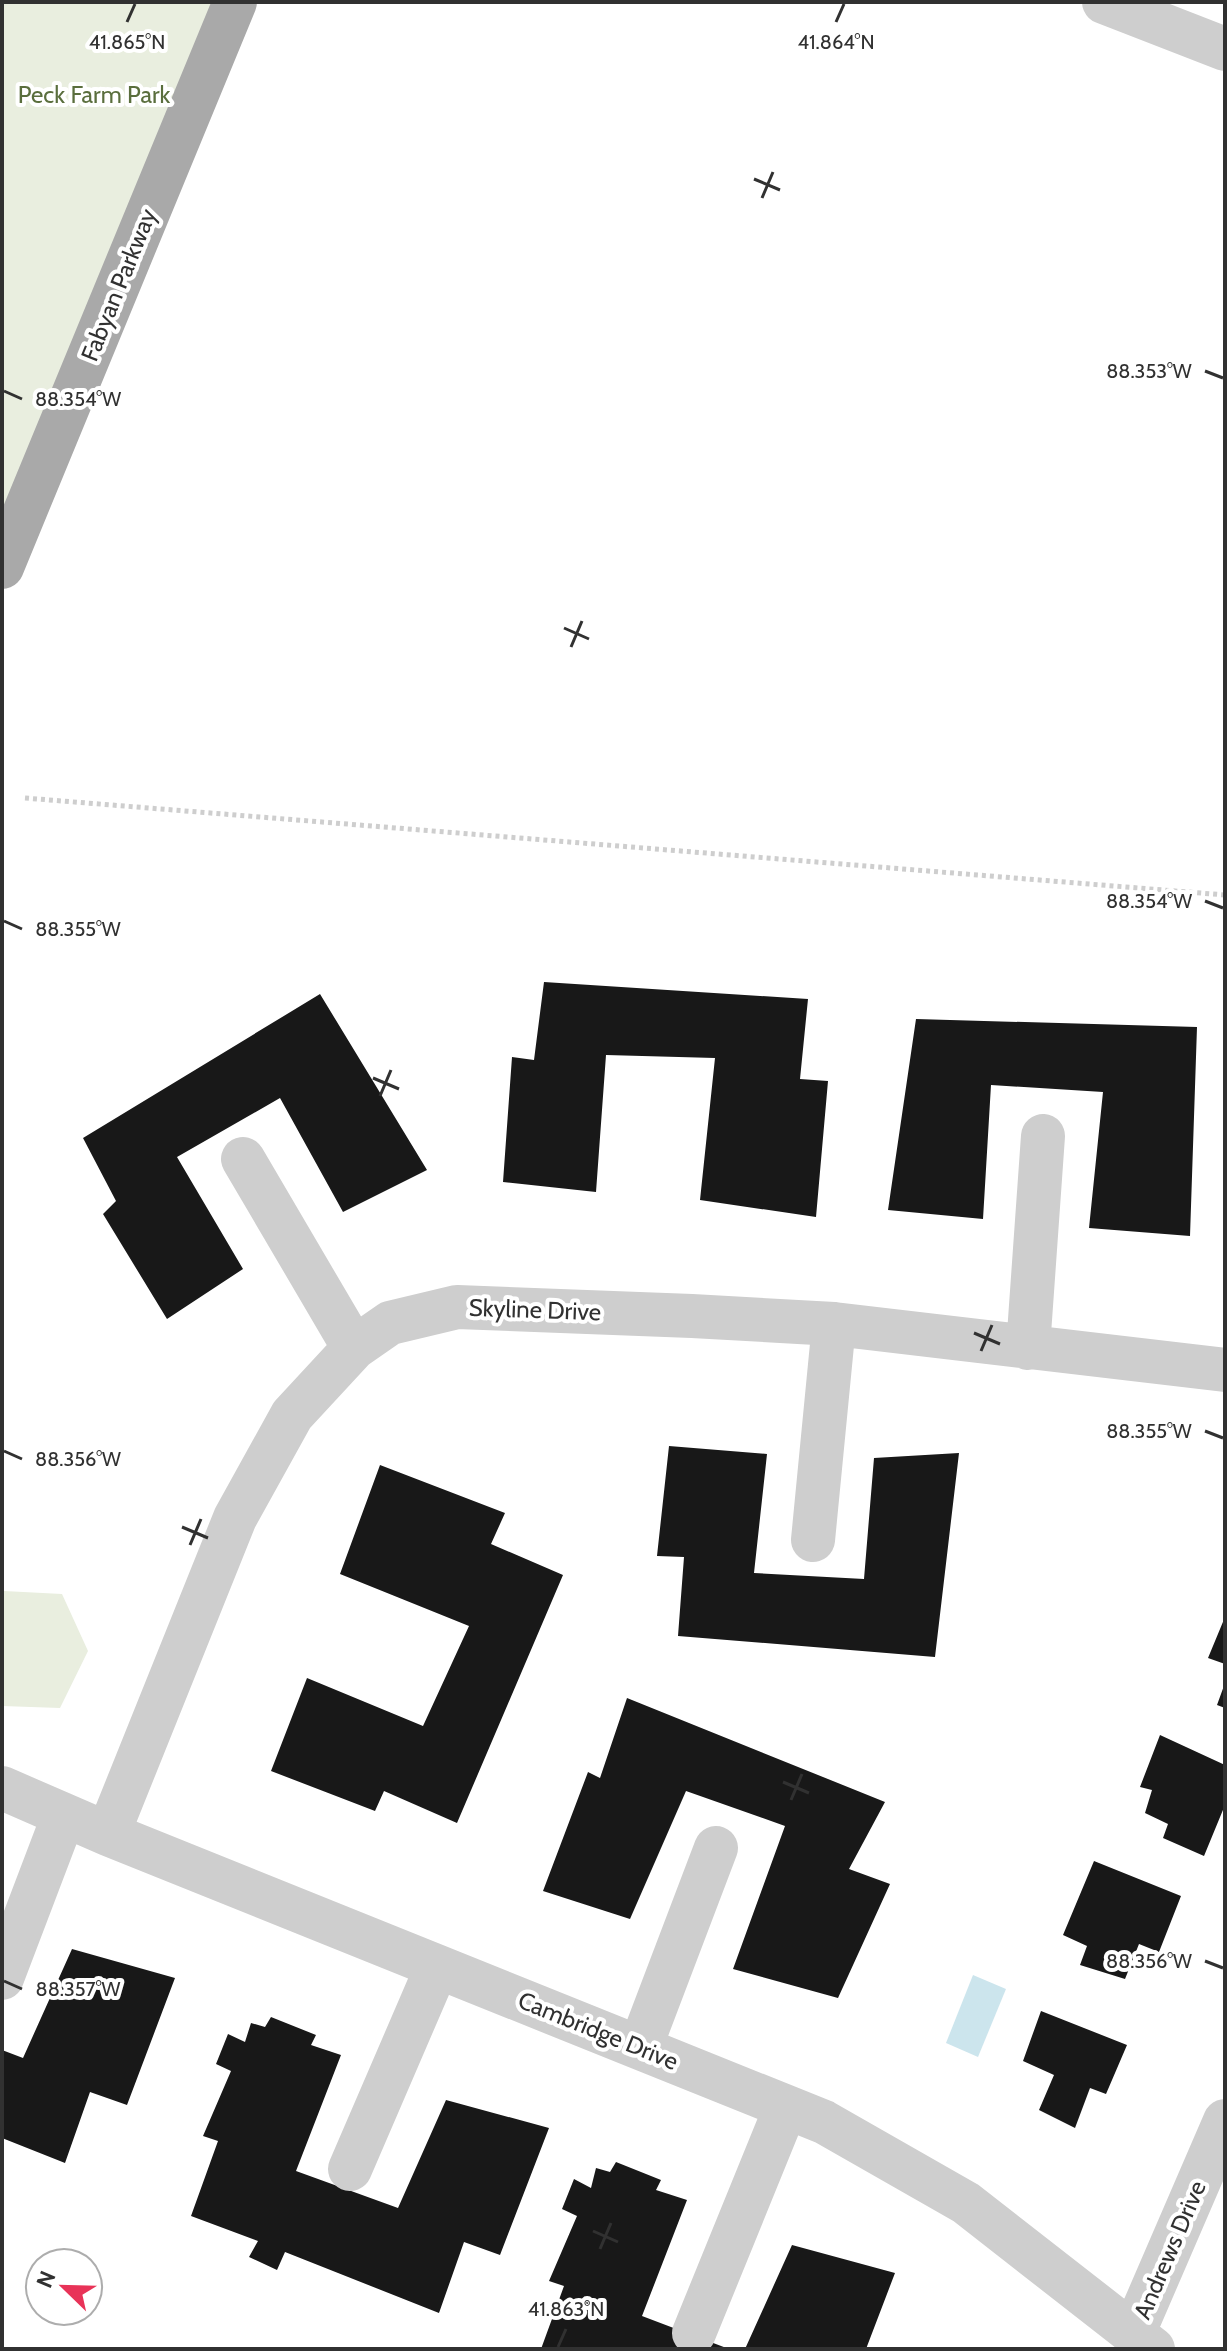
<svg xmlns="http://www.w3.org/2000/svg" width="1227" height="2351" viewBox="0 0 1227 2351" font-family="Cabin,sans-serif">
<rect width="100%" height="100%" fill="#fff"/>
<!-- green -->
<path fill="#e9eedf" d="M2 2H233L2 555Z
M4 1591 62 1594 88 1651 60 1708 2 1706V1592Z"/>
<!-- water -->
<path fill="#cce5ed" d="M973 1975 1006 1989 978 2057 946 2043Z"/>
<!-- building -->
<path fill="#181818" d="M544 982 808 999 800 1079 828 1081 816 1217 700 1200 715 1058 606 1055 596 1192 503 1182 512 1057 534 1060Z
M320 994 427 1170 343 1212 280 1098 177 1157 243 1269 167 1319 103 1214 116 1201 83 1138Z
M916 1019 1197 1027 1190 1236 1089 1228 1103 1092 991 1085 983 1219 888 1210Z
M669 1446 767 1454 754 1573 864 1579 874 1458 959 1453 935 1657 678 1636 684 1557 657 1556Z
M380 1465 505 1513 491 1544 563 1575 457 1823 384 1791 375 1811 271 1771 307 1678 423 1726 469 1626 340 1574Z
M1225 1617V1664L1208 1658Z
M1225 1683V1708L1217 1705Z
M627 1698 885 1802 849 1869 890 1884 838 1998 733 1969 785 1826 686 1791 630 1919 543 1891 588 1772 600 1778Z
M1160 1735 1225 1765V1805L1204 1856 1163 1838 1168 1824 1145 1813 1152 1790 1140 1787Z
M1094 1861 1181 1896 1159 1952 1139 1944 1125 1979 1080 1965 1087 1946 1063 1935Z
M72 1949 175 1978 127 2105 90 2092 65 2163 2 2138V2050L23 2058Z
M1041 2011 1127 2045 1106 2094 1090 2088 1075 2128 1039 2110 1054 2075 1023 2061Z
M271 2017 316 2035 311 2045 341 2055 296 2171 398 2208 446 2100 549 2128 500 2255 464 2242 439 2313 285 2252 277 2270 249 2257 258 2241 191 2216 218 2141 203 2136 231 2071 216 2064 228 2034 245 2042 251 2023 265 2027Z
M616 2162 661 2180 656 2190 687 2200 642 2316 729 2349H541L564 2286 549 2281 577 2216 562 2209 574 2179 591 2188 596 2168 610 2172Z
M792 2245 895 2273 866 2349H745Z"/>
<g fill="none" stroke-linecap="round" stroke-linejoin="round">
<!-- path -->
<path stroke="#cecece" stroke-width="5" stroke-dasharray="4 4" stroke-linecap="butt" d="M25 798 1225 895"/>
<!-- minor -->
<path stroke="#cecece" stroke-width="44" d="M1104 2 1225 49
M243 1159 354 1348
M1028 1348 1043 1136
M813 1540 834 1324
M2 1788 108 1834 824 2122 966 2203 1153 2349
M108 1834 235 1518 292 1415 354 1348 390 1323 457 1307 692 1316 834 1324 1225 1370
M2 1978 64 1815
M640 2048 716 1848
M350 2169 437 1967
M694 2333 786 2107
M1133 2334 1225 2121"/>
<!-- major -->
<path stroke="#a9a9a9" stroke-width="44" d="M2 567 235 2"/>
</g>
<!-- ticks -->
<path fill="none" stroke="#313131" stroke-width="3" d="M127 22 135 4M836 22 844 4M754 179 780 190M762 198 773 172M1205 371 1223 378M4 391 22 399M564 628 589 639M571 647 582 621M1205 901 1223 908M4 921 22 929M373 1078 399 1089M380 1096 391 1070M974 1333 1000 1344M981 1351 992 1325M1205 1431 1223 1438M4 1451 22 1459M182 1527 208 1538M190 1545 201 1519M783 1782 809 1793M791 1800 802 1774M1205 1961 1223 1968M4 1981 22 1989M593 2231 618 2242M600 2249 611 2223M558 2347 566 2329"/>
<g text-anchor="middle" stroke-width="8" stroke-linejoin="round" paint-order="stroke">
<!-- park labels -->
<g font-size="24" fill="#5a6e3d" stroke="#fff">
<text x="94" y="103">Peck Farm Park</text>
</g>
<!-- street labels -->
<g font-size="24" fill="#313131" stroke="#fff">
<text transform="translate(119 285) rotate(-68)" y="8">Fabyan Parkway</text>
<text transform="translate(535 1310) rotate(2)" y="8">Skyline Drive</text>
<text transform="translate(598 2031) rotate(22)" y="8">Cambridge Drive</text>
<text transform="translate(1170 2250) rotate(-67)" y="8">Andrews Drive</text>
</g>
</g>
<g font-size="20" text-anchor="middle" fill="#313131" stroke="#fff" stroke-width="8" stroke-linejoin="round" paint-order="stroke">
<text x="127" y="49">41.865°N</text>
<text x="836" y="49">41.864°N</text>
<text x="1149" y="378">88.353°W</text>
<text x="78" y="406">88.354°W</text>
<text x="1149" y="908">88.354°W</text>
<text x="78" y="936">88.355°W</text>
<text x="1149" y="1438">88.355°W</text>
<text x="78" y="1466">88.356°W</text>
<text x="1149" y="1968">88.356°W</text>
<text x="78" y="1996">88.357°W</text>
<text x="566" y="2316">41.863°N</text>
</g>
<!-- border -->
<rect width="1227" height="2351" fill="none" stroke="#313131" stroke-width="8"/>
<!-- north arrow -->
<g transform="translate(64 2287) rotate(293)"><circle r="38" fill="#ffffff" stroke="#adadad" stroke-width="2"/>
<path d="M0-6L14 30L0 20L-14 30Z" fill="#e83358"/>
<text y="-12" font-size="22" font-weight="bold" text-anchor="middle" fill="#313131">N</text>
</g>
</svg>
